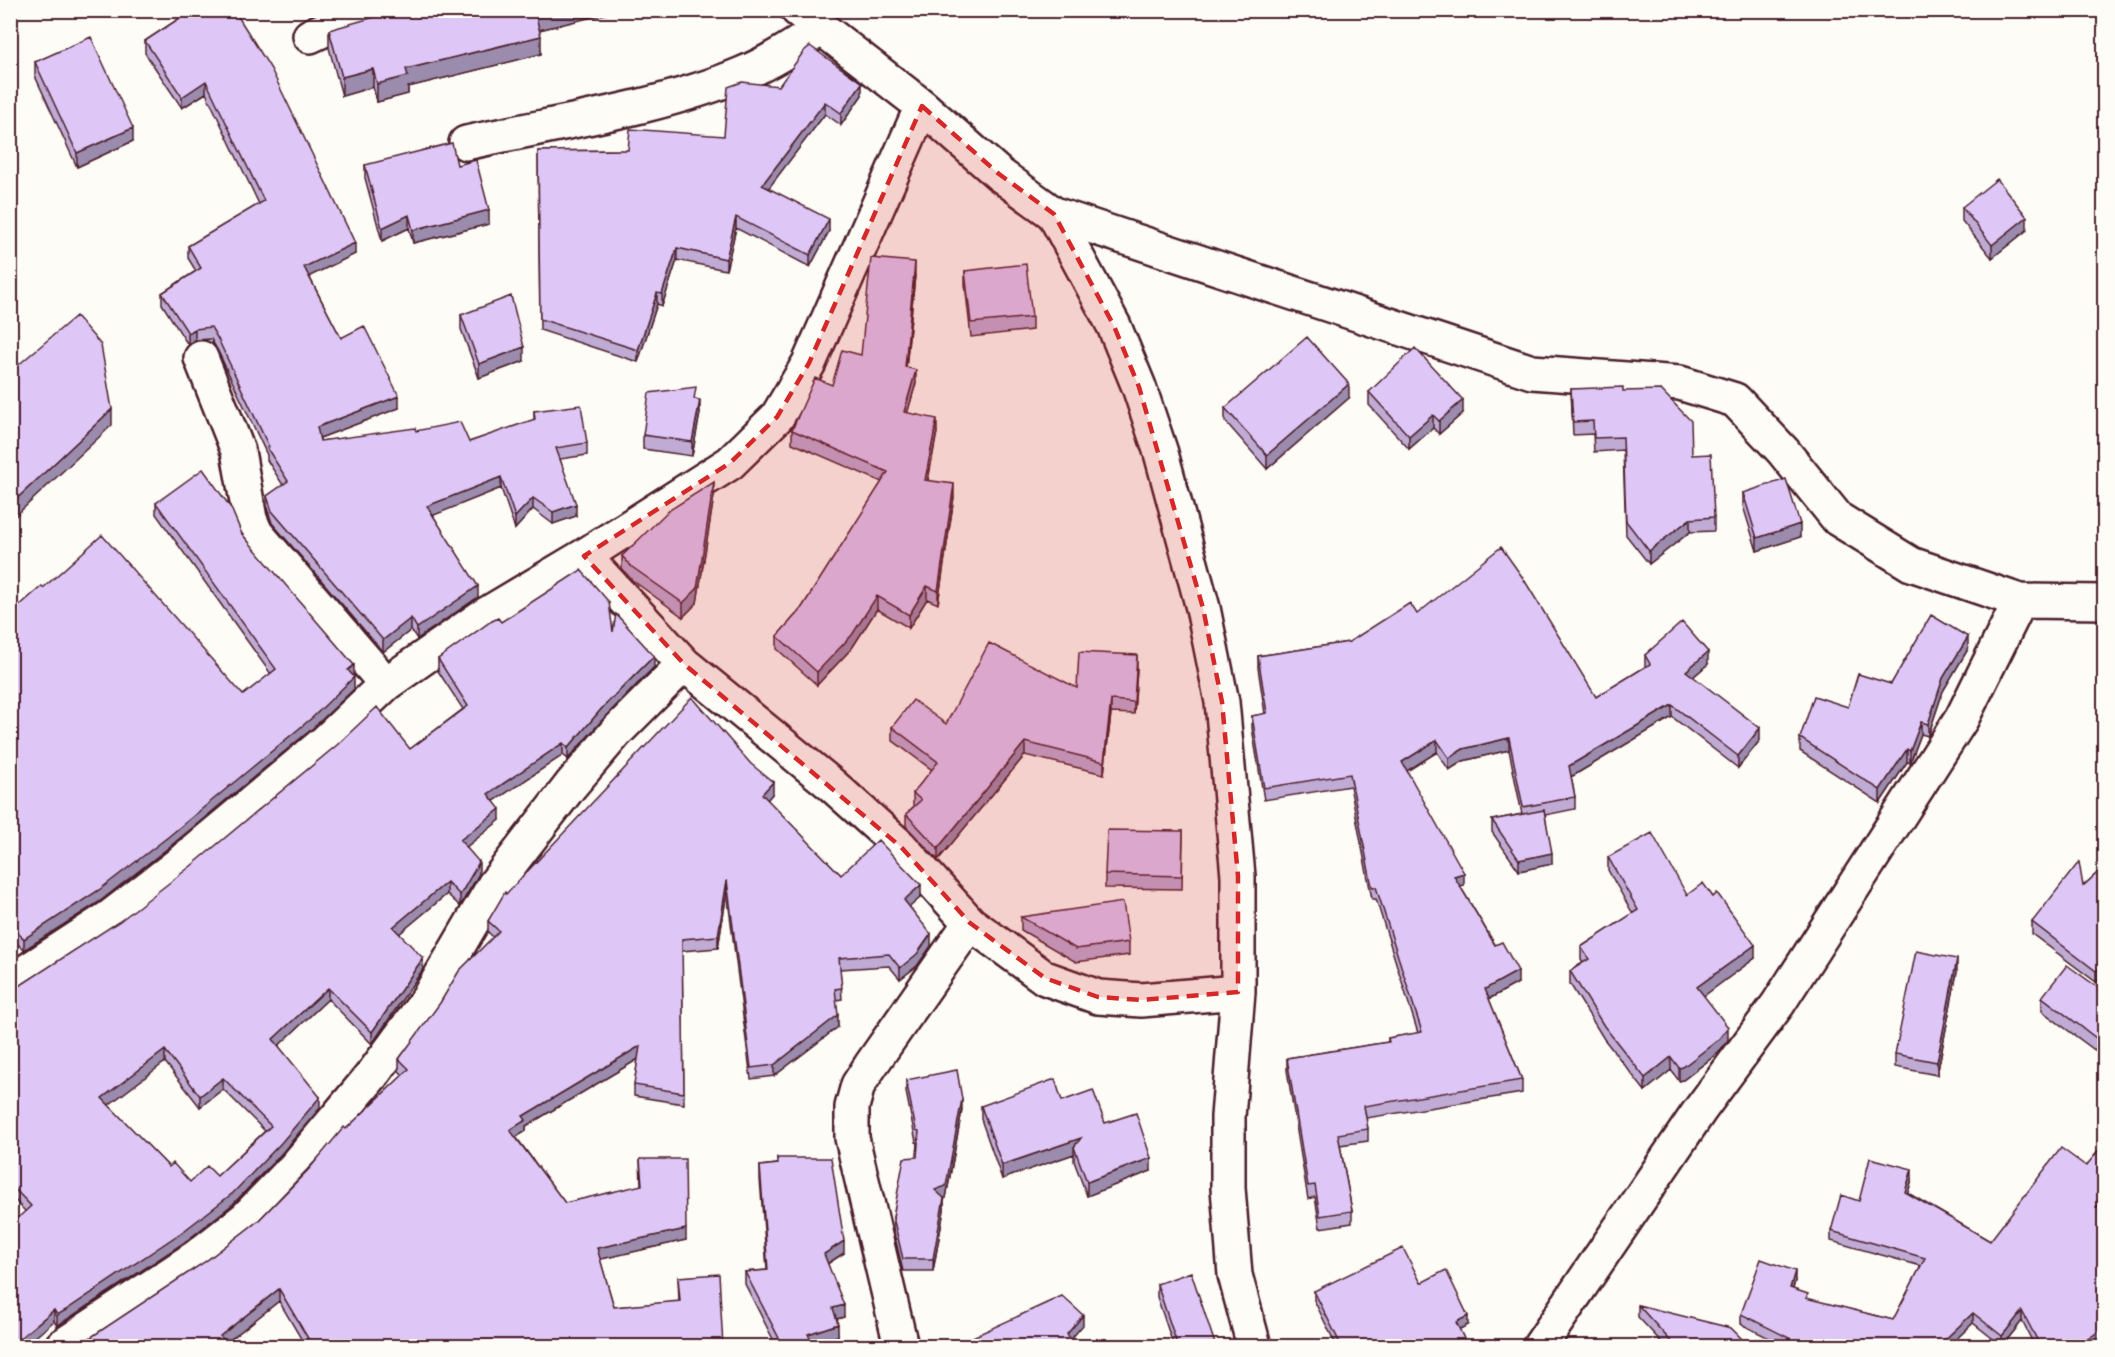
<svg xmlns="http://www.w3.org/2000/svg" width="2115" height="1357" viewBox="0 0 2115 1357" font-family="'Gochi Hand',sans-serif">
<rect width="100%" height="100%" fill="#fdfcf7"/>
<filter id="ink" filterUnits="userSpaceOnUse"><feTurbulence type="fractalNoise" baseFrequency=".0167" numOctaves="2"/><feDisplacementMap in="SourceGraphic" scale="12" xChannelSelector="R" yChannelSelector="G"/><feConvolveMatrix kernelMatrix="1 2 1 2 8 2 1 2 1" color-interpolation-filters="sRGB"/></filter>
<g filter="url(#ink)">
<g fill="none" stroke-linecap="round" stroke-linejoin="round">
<defs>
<path id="street" d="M310 36 366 10
M922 106 999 174 1054 214 1532 372 1680 383 1735 400 1783 451 1838 519 1911 564 2020 601 2104 602
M466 143C555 123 658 109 742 74 771 62 796 45 822 28
M1054 214 1114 326 1139 387 1161 453 1203 608 1222 702 1238 876V992L1228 1117V1188L1235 1275 1254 1346
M201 358 238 451 250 519 256 533 386 684
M584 556 684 664 832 785 901 847 970 923 1045 978 1098 997 1141 1000 1238 992
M10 982 110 917 180 863 325 742 386 684 480 618 584 556 730 463 777 417 809 363 922 106 798 10
M62 1346 196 1257 246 1218 295 1167 373 1074 425 1003 494 885 571 785 616 732 684 664
M901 1346 852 1138V1107L858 1085 871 1065 970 923
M1540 1346 1700 1110 1778 1004 1962 718 2020 601"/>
</defs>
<!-- street casing -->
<use href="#street" stroke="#4a1f2b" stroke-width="38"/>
<!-- street -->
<use href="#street" stroke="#fdfcf7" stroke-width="33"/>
</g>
<!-- wall -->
<path fill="#bfabd4" stroke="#4a1f2b" stroke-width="1.5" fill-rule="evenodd" d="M192 10 355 254 309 276 341 338 399 408 320 438V441L416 431 469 442 534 420V411L587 443V455L560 459 576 516 553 524 533 509 515 529 501 488 433 515 478 597 417 639 411 630 383 652 272 523 267 508V496L283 485 267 460V455L218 351 211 339 195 340 188 345 162 304V293L196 271 188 258V246L259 204 206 93 182 108 145 53V41Z
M618 10 539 30 541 54 408 87V94L377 102 373 87 342 96 329 48V30Z
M35 62 133 141 77 167 35 76Z
M779 86 862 95 841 125 825 114 768 188 829 231 810 267 736 228 726 270 677 260 662 306 657 304 638 362 540 330 538 151 628 150 724 136Z
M365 165H457L489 224 413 243 409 228 382 241 365 178Z
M1962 207 2027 230 1992 258 1962 221Z
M2104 230V249L2100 244V235Z
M965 271 1032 317V330L971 337 965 284Z
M915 275 906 367 916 383 907 413 937 432 928 481 954 497 938 604 927 599 909 628 877 609 852 648 817 685 777 649V636L801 609 882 482 792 443V430L832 385 861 355Z
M461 315 524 361 479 378 461 329Z
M1571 389 1623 391 1692 455 1714 517V531L1690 532 1649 564 1626 535 1623 450 1594 452 1593 434 1573 435Z
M1369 392 1463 413 1439 434 1433 428 1409 449 1369 405Z
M1349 398 1267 469 1225 421V408Z
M696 399 700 413 692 456 643 449V435Z
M1743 493 1800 537 1757 551 1743 506Z
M714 496 697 603 683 617 632 580 622 569V556Z
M156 503 242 534 354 676 353 677 354 689 313 728 168 848 99 902 24 950 10 937V606H19L43 588 243 695 271 674 156 514Z
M1417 614 1596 697 1645 667V655L1708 664 1693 677 1760 740 1738 768 1672 717 1571 777 1575 797V809L1545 815 1552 864 1519 871 1492 832V820L1522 814 1509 750 1463 761 1449 770 1437 752 1407 771 1464 885 1460 886 1518 983 1489 999 1522 1080V1093L1366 1118 1368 1129V1141L1340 1145 1352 1211V1223L1320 1228 1315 1197 1308 1199 1287 1070V1058L1388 1042V1038L1418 1033 1376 899H1372L1350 786 1264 800 1252 728V716L1265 714 1258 668V656L1349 642Z
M501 622 613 632 654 667 603 719 568 759 563 755 494 801 500 820 466 847 479 874 460 906 447 894 399 934 423 969 372 1044 328 999 278 1046 320 1108 281 1154 233 1204 185 1242 57 1326 54 1321 25 1211 10 1195V992L410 749 463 709 438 671V659ZM165 1062 200 1107 223 1089 265 1131 217 1176 190 1182 169 1167 108 1105Z
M1968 649 1943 691 1928 736 1921 734 1910 763 1907 762 1880 803 1800 751V738L1848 707 1891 684Z
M1137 668 1134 714 1111 713 1104 774 1025 755 938 860 906 826V814L914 806 913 805V793L932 770 892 740V727L946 724 1077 688Z
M773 793 767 800 841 875 921 897 909 907 931 946 917 966 900 979 889 966 840 969 842 999 836 1000 838 1027 774 1076 751 1079 727 892 718 948 682 951 684 1104 634 1096V1085L638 1059 526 1126V1131L516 1137 565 1203 641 1186 640 1159 686 1240 600 1259 614 1307 679 1302 678 1277 723 1347H306L279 1301 227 1342 232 1347H87V1340L206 1261 258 1221 346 1129 403 1075 399 1071V1059L493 937 488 932V921L506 894Z
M1183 831 1182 889 1105 888V874Z
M1608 857 1687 895 1755 958 1703 996 1728 1040 1718 1053 1683 1080 1679 1081 1671 1070 1645 1091 1604 1039 1570 984V971L1583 963 1581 960V947L1633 914 1608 870Z
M2104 867V975L2096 982 2032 934V922L2083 886Z
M1021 917 1129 942V955L1076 962 1021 930Z
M1957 972 1937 1075 1895 1067V1054Z
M2104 992V1057L2042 1011V997Z
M906 1080 962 1110 946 1198 944 1199V1210L933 1271H903L893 1229V1217L917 1157 918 1143 916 1142 906 1092Z
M1062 1101 1105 1123 1151 1171 1087 1196 1074 1161V1154L1002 1179 981 1119V1106Z
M777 1158 844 1253 827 1264 844 1317 837 1319 838 1336 813 1344 814 1347H777L745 1284V1272L767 1270 760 1179V1166L777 1164Z
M1912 1179 1908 1193 1990 1241 2101 1211 2103 1338 2091 1347H2035L2022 1321 2002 1346 1973 1323 1948 1347H1787L1741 1324V1314L1795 1281 1793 1289 1808 1299 1893 1320 1921 1266 1831 1241V1231L1859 1201Z
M1157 1284 1216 1347H1174L1157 1297Z
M1314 1291 1468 1325 1459 1329 1468 1347H1337L1314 1300Z
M1638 1305 1750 1347H1666L1638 1317Z"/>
<!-- shaded-wall -->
<path fill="#9b8bad" stroke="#4a1f2b" stroke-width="1.5" d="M545 10H618V11L535 31V13Z
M541 36V54L408 87V94L377 102V84L406 69Z
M373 69V87L342 96V77Z
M206 81V93L182 108V97Z
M862 83V95L841 125V113Z
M825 102V114L762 197V185Z
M133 128V141L77 167V153Z
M489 210V224L413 243V230Z
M409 215V228L382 241V228Z
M736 217V228L726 270V259Z
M2027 217V230L1992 258V245Z
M829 219V231L810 267V255Z
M355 243V254L304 279V267Z
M677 248V260L662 306V294Z
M915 262V275L905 380V367Z
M657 293V304L638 362V350Z
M195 329V340L188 345V333Z
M524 347V361L479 378V364Z
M916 370V383L904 425V412Z
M1349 384V398L1267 469V455Z
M399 396V408L317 439V427Z
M700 400V413L692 456V442Z
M1463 400V413L1439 434V421Z
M112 409V425L10 521V505Z
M1433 415V428L1409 449V436Z
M937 419V432L925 493V480Z
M501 477V488L427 518V506Z
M714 482V496L697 603 683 617V603Z
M954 484V497L938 604V591Z
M533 498V509L515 529V517Z
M576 504V516L553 524V512Z
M1690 519V532L1649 564V551Z
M1800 524V537L1757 551V538Z
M478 586V597L417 639V628Z
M927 586V599L909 628V615Z
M877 596V609L852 648 817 685V672Z
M411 618V630L383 652V640Z
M1968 637V649L1943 691 1928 736V724L1943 678Z
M1708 652V664L1686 683V671Z
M1137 655V668L1134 714V702Z
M654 656V667L603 719 568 759V748L603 707Z
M354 665V676L348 681V670Z
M354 677V689L313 728 168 848 99 902 24 950V939Z
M1111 700V713L1104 774V762Z
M1672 705V717L1569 778V766Z
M1921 722V734L1910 763V751Z
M1760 728V740L1738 768V756Z
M1509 738V750L1463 761 1449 770V758L1463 749Z
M1437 740V752L1402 774V762Z
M1025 742V755L938 860V848Z
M563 743V755L488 805V794Z
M1907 749V762L1880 803V790Z
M773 782V793L762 806V794Z
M500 809V820L460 852V840Z
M1552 853V864L1519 871V860Z
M479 862V874L460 906V895Z
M1464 873V885L1454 888V876Z
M727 880V892L718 948V936Z
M447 882V894L393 939V927Z
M921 885V897L904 912V900Z
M931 934V946L917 966 900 979V968Z
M1755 945V958L1697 1001V987Z
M423 958V969L372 1044V1032Z
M1957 959V972L1937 1075V1062Z
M2104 963V975L2096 982V971Z
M1518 971V983L1485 1001V989Z
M328 988V999L273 1051V1039Z
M838 1015V1027L774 1076V1065Z
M1728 1027V1040L1718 1053 1683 1080 1679 1081V1068Z
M640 1046V1058L526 1126V1131L510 1141V1130L523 1116Z
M165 1050V1062L102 1110V1098Z
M1671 1057V1070L1645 1091V1078Z
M223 1078V1089L200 1107V1096Z
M320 1097V1108L281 1154 233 1204 185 1242 57 1326V1315Z
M962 1099V1110L946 1198 944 1199V1210L933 1271 935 1190Z
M1081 1138 1074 1147V1154L1002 1179V1165Z
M1151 1158V1171L1087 1196V1182Z
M1912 1169V1179L1905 1202V1192Z
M2104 1196V1206L2096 1217V1207Z
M686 1229V1240L597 1260V1248Z
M844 1241V1253L824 1266V1254Z
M1795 1271V1281L1790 1298V1288Z
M279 1289V1301L221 1347 220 1336Z
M844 1305V1317L833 1320V1308Z
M54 1310V1321L24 1347 10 1346Z
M2022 1311V1321L2002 1346V1336Z
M1973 1313V1323L1948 1347H1937Z
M1083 1315V1325L1067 1344V1334Z
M1468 1316V1325L1456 1331V1322Z
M2104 1321 2103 1338 2091 1347H2077Z
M838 1324V1336L808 1346V1334Z
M788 1340V1347H781V1342Z"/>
<!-- building -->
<path fill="#dec7f7" stroke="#4a1f2b" stroke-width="1.5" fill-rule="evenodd" d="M192 10H234L271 69 355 243 304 267 341 338 364 326 399 396 317 427 320 441 415 428 416 431 460 422 469 442 535 419 534 411 581 405 587 443 556 448 576 504 553 512 533 498 515 517 501 477 427 506 478 586 417 628 411 618 383 640 272 511 267 496 288 481 267 448 269 447 218 339 211 327 195 329 188 333 162 293 201 268 188 246 264 201 206 81 182 97 145 41Z
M399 10H545L535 13 541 36 406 69 408 76 377 84 373 69 342 77 329 30Z
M91 37 133 128 77 153 35 62Z
M810 46 862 83 841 113 825 102 762 185 829 219 810 255 736 217 726 259 677 248 662 294 657 293 638 350 540 319 538 151 628 150 630 129 724 136 728 87 742 82 779 86 804 51Z
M452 143 457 165 476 160 489 210 413 230 409 215 382 228 365 165Z
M1997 179 2027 217 1992 245 1962 207Z
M2104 230V239L2100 235Z
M871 258 915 262 905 367 916 370 904 412 937 419 925 480 954 484 938 591 927 586 909 615 877 596 852 635 817 672 777 636 801 609 888 472 792 430 815 378 832 385 842 350 861 355Z
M1026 264 1032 317 971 323 965 271Z
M511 296 524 347 479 364 461 315Z
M76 316 101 345 112 409 10 505V372Z
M1307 337 1349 384 1267 455 1225 408Z
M1415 348 1463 400 1439 421 1433 415 1409 436 1369 392Z
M696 387 694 399 700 400 692 442 643 435 649 393Z
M1623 387V391L1661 390 1691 421 1692 455 1711 454 1714 517 1690 519 1649 551 1626 521 1623 437 1594 438 1593 421 1573 422 1571 389Z
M203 469 231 508 242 534 354 665 348 670 354 677 313 717 168 837 99 890 24 939 10 925V606L15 602 19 606 42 586 43 588 102 535 243 695 276 669 156 503Z
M1786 479 1800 524 1757 538 1743 493Z
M714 482 697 589 683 603 632 567 622 556 668 511Z
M1501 547 1523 578 1596 697 1650 664 1645 655 1682 622 1708 652 1686 671 1760 728 1738 756 1672 705 1569 766 1575 797 1523 807 1509 738 1463 749 1449 758 1437 740 1402 762 1464 873 1454 876 1495 945 1502 942 1518 971 1485 989 1522 1080 1364 1106 1368 1129 1338 1134 1352 1211 1320 1216 1315 1185 1308 1186 1287 1058 1389 1042 1388 1038 1422 1032 1376 887H1372L1350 774 1264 788 1252 716 1267 713 1258 656 1349 642 1410 603 1417 614Z
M581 570 609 602 613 632 616 614 654 656 603 707 568 748 563 743 488 794 500 809 460 840 479 862 460 895 447 882 393 927 423 958 372 1032 328 988 273 1039 320 1097 281 1143 233 1193 185 1230 66 1310 57 1315 54 1310 10 1346V1225L31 1206 10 1184V992L120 921 191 866 337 745 377 707 410 749 468 706 438 659 490 622 498 618 501 622ZM165 1050 200 1096 223 1078 271 1126 217 1176 207 1166 190 1182 173 1163 169 1167 102 1098Z
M1931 615 1968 637 1943 678 1928 724 1921 722 1910 751 1907 749 1880 790 1800 738 1814 696 1848 707 1858 674 1891 684Z
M989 643 1077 688 1079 652 1137 655 1134 702 1111 700 1104 762 1025 742 938 848 906 814 921 800 913 793 938 762 892 727 913 700 946 724Z
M692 697 751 764 773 782 762 794 841 875 878 840 921 885 904 900 931 934 917 954 900 968 889 954 839 958 842 988 835 989 838 1015 774 1065 751 1068 727 880 718 936 682 939 684 1093 634 1085 640 1046 523 1116 526 1120 510 1130 565 1203 642 1185 640 1159H685L686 1229 597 1248 614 1307 680 1301 678 1277 719 1274 723 1347H313L279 1289 220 1336 232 1347H92L87 1340 206 1261 258 1221 309 1169 344 1127 346 1129 409 1069 399 1059 440 1003 459 971 499 931 488 921 505 892 506 894Z
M1544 810 1552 853 1519 860 1492 820Z
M1107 830 1183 831 1182 876 1105 874Z
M1652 833 1687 895 1703 883 1713 897 1717 893 1755 945 1697 987 1728 1027 1718 1040 1683 1067 1679 1068 1671 1057 1645 1078 1604 1026 1570 971 1589 959 1581 947 1638 910 1608 857Z
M2079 862 2083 886 2104 867V963L2096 971 2032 922Z
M1123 902 1129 942 1076 949 1021 917Z
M1916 951 1957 959 1937 1062 1895 1054Z
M2067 965 2104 992V1044L2042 997Z
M957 1070 962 1099 946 1186 935 1190 944 1198 933 1259H903L893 1217 904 1158 917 1157 919 1131 916 1130 906 1080Z
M1055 1079 1062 1101 1093 1090 1105 1123 1136 1113 1151 1158 1087 1182 1074 1147 1081 1138 1002 1165 981 1106Z
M2061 1148 2086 1166 2099 1150 2104 1154V1196L2096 1207 2104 1213V1321L2101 1324 2103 1328 2077 1347H2041L2022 1311 2002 1336 1973 1313 1937 1347H1807L1741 1314 1761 1259 1795 1271 1790 1288 1808 1294 1806 1298 1893 1320 1925 1258 1831 1231 1841 1195 1859 1201 1870 1158 1912 1169 1905 1192 1990 1241Z
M777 1158H831L844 1241 824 1254 844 1305 833 1308 838 1324 808 1334 814 1347H790L788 1340 781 1342 745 1272 768 1270 760 1166 778 1164Z
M1403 1248 1421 1283 1446 1270 1468 1316 1456 1322 1468 1347H1342L1314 1291Z
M1191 1272 1216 1347H1178L1157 1284Z
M1062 1296 1083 1315 1067 1334 1073 1347H951Z
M1638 1305 1731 1328 1750 1347H1676Z"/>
</g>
<!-- marked area -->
<path fill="#d62828" fill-opacity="0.2" stroke="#d62828" stroke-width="4.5" stroke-dasharray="12 8" stroke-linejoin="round" d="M922 106 999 174 1054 214 1114 326 1139 387 1203 608 1222 702 1238 876V992L1141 1000 1098 997 1045 978 970 923 901 847 684 664 584 556 730 463 777 417 809 363Z"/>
<!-- margin -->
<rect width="2115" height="1357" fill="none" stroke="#fdfcf7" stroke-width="36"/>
<rect x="18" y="18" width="2079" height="1321" fill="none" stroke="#4a1f2b" stroke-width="2" filter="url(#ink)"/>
</svg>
